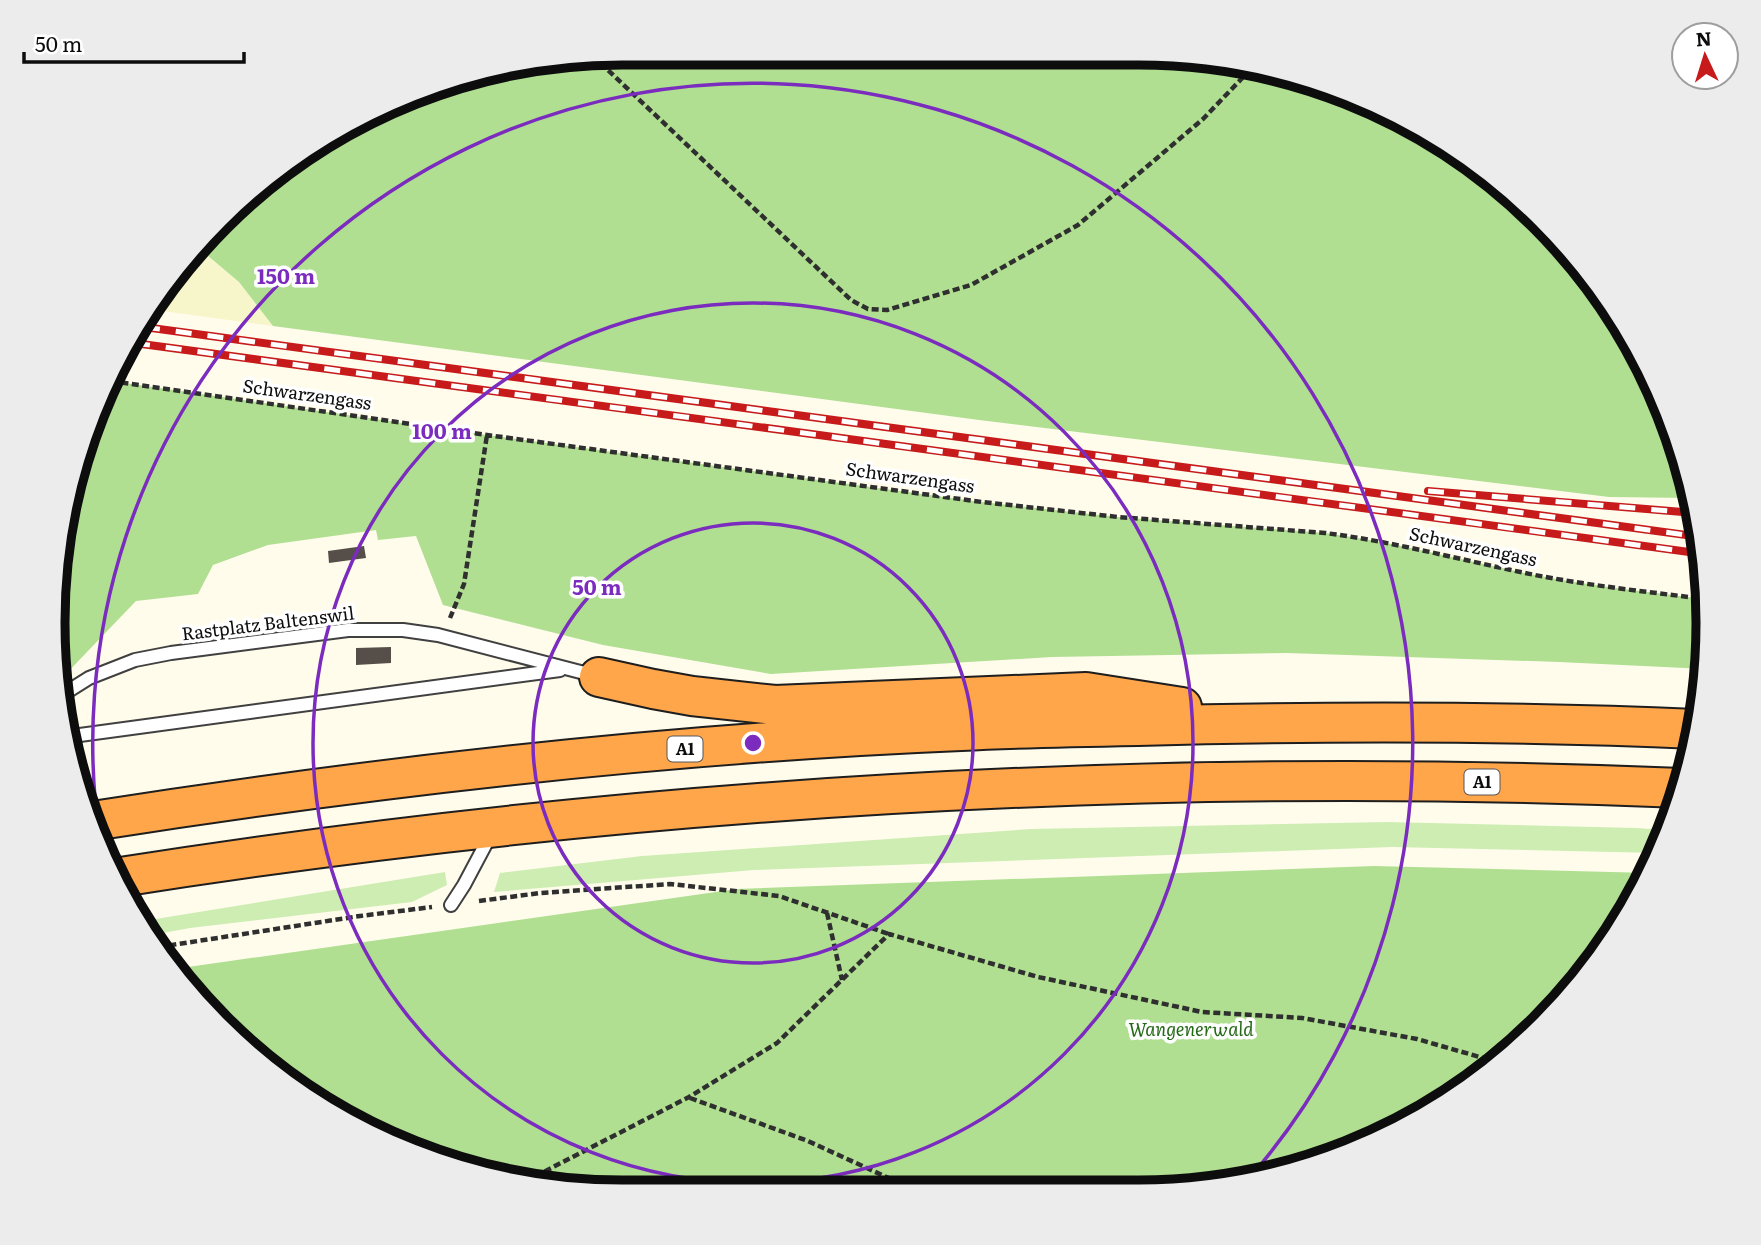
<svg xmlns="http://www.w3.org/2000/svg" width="1761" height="1245" viewBox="0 0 1761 1245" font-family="Literata,serif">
<rect width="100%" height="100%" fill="#fffcec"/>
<!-- farmland -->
<path fill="#f7f5ca" d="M195 246 239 282 273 326 155 310Z"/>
<!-- green -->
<path fill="#ceedb3" d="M1387 822 1637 828 1666 830 1658 853 1392 847 754 870 494 892 500 873 642 856 1031 829Z
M445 872 447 885 412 902 190 928 152 935 143 921Z"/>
<!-- forest -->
<path fill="#b0df91" d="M623 53H1139L1250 64 1424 129 1567 246 1632 337 1678 439 1692 498 1609 497 979 420 273 326 239 282 195 245 306 148 475 72Z
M111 381 487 435 982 502 1118 517 1325 533C1396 542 1465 561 1535 575 1592 586 1649 592 1705 599L1707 659 1706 669 1559 662 1287 653 1052 657 771 674 603 645 443 605 416 536 378 540 376 530 268 545 213 565 198 594 136 601 62 678 57 548 96 404Z
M1374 866 1650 873 1591 969 1515 1051 1390 1134 1213 1188 586 1191 475 1173 371 1134 276 1075 194 999 174 969 737 889Z"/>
<!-- building -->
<path fill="#564e48" d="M364 546 366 558 329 563 328 551Z
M391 647V663L356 665V648Z"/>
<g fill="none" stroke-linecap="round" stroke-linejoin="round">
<defs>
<path id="service" d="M62 695 89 678 135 660 171 653 348 630H403L438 635 596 676
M65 737 560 670
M451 905 464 885 490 836"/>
<path id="motorway" d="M599 677 653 689 692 696 775 705 1086 692 1182 707
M93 821C380 776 670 743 961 731 1020 728 1079 727 1138 726 1324 721 1510 721 1696 729
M114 878C632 796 1158 766 1682 788"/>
</defs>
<!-- service casing -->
<use href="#service" stroke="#404040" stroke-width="16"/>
<!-- motorway casing -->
<use href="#motorway" stroke="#1e1e1e" stroke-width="42"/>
<!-- path -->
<path stroke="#2f2f2f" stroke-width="4.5" stroke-dasharray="7 3.5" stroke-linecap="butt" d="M593 56 851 300 868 309 887 310 971 285 1078 225 1203 119 1248 72 1252 64
M111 381 487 435 982 502 1118 517 1325 533C1396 542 1465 561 1535 575 1592 586 1649 592 1705 599
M450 618 464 584 487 435
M479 901 540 893 670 884 779 896 889 934
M827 913 842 980
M159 947 360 916 432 907
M690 1098 808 1141 906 1186 910 1189
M526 1181 689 1097 777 1043 889 934 1038 977 1202 1012 1302 1018 1417 1039 1497 1062"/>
<!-- service -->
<use href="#service" stroke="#fff" stroke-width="12"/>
<!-- motorway -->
<use href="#motorway" stroke="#ffa54a" stroke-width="38"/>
<defs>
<path id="rail" d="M144 327 1701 537
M134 343 1704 554
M1428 491 1695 513"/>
</defs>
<!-- rail casing -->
<use href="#rail" stroke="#c71a1a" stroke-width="8"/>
<!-- rail -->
<use href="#rail" stroke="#fff" stroke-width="5" stroke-dasharray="16" stroke-linecap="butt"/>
</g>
<!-- distance rings -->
<g fill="none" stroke="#7b2cbf" stroke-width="3.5">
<circle cx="753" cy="743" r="220"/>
<circle cx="753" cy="743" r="440"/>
<path d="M100 841A660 660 0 1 1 1251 1176"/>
</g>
<g text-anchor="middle" stroke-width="7" stroke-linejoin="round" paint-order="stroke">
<!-- shield labels -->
<g fill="#fff" stroke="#565656" stroke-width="2">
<rect x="667.5" y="736.5" width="35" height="25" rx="5"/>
<rect x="1464.5" y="769.5" width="35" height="25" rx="5"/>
</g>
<g font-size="16" font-weight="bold" fill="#0d0d0d">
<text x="685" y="755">A1</text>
<text x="1482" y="788">A1</text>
</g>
<!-- street labels -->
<g font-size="18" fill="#0d0d0d" stroke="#fff">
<text transform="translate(307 395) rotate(8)" y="6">Schwarzengass</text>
<text transform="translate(910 478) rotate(8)" y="6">Schwarzengass</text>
<text transform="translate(1473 547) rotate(12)" y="6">Schwarzengass</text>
<text transform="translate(268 624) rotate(-7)" y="6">Rastplatz Baltenswil</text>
</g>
<!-- park labels -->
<g font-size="18" font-style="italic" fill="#256918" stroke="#fff">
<text x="1191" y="1036">Wangenerwald</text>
</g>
</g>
<!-- crop -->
<path d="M0 0H1761V1245H0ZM622 65H1139A557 557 0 0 1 1696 622V623A557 557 0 0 1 1139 1180H622A557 557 0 0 1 65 623V622A557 557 0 0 1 622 65Z" fill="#ececec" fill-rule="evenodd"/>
<path fill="none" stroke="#0d0d0d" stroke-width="9" d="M622 65H1139A557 557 0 0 1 1696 622V623A557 557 0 0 1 1139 1180H622A557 557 0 0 1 65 623V622A557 557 0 0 1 622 65Z"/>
<circle cx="753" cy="743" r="10" fill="#7b2cbf" stroke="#fff" stroke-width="3.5"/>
<g font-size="21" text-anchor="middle" font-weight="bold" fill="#7b2cbf" stroke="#fff" stroke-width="7" stroke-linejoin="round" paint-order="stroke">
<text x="286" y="284">150 m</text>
<text x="442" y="439">100 m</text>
<text x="597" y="595">50 m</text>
</g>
<!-- north arrow -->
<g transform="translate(1705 56) rotate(356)"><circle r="33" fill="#ffffff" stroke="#9e9e9e" stroke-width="2"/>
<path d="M0-5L12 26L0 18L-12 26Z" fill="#c71a1a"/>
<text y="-10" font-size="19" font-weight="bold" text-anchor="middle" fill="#0d0d0d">N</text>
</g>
<!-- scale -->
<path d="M24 52v10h220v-10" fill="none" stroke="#0d0d0d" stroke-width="3.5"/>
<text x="35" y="52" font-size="21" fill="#0d0d0d" stroke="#ffffff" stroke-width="5" paint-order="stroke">50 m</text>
</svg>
